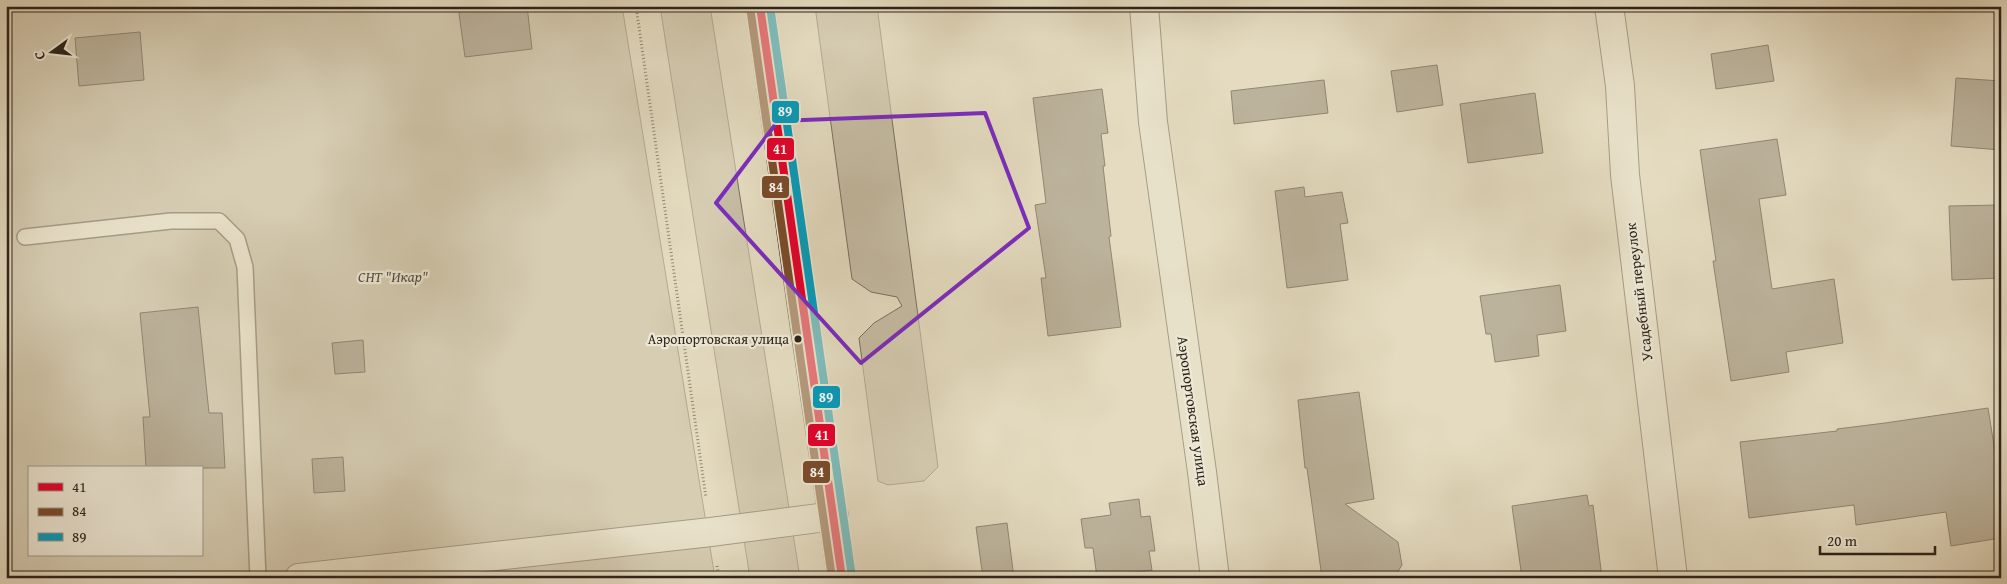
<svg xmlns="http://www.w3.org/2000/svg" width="2007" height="584" viewBox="0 0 2007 584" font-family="'Gentium Book Plus',serif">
<rect width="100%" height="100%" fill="#e4dbc0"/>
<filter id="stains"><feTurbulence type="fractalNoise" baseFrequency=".004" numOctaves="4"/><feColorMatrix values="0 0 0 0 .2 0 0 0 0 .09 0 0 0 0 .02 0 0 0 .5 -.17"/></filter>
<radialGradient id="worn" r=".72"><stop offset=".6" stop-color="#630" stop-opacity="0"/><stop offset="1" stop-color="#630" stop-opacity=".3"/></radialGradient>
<!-- green -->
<path fill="#c5bca4" stroke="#787060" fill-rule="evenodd" d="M6 6H622L715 578H6ZM29 468H201V555H29Z
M660 6H710L800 578H750Z
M815 6H877L938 467 924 481 888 485 878 481 859 338 874 323 902 306 897 297 871 292 852 279Z"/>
<!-- building -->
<path fill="#8c8371" stroke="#2c231b" d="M458 6H527L532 49 465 57Z
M140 32 144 80 79 86 75 38Z
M1768 45 1774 81 1716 89 1711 54Z
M1437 65 1443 105 1397 112 1391 71Z
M1956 78 2001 81V150L1951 146Z
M1324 80 1328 113 1234 124 1231 91Z
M1102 89 1108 133 1101 134 1105 166H1103L1111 236 1109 237 1121 327 1048 336 1041 278H1046L1035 205 1046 203 1033 98Z
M1535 93 1543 153 1468 163 1460 104Z
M1777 139 1786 195 1759 199 1772 289 1834 279 1843 343 1786 352 1789 372 1731 381 1713 261H1716L1700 150Z
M1304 187 1305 197 1342 192 1348 223 1340 224 1348 280 1287 288 1275 191Z
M2001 205V278L1952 280 1949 206Z
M1560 285 1566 331 1537 335 1539 356 1495 362 1491 334H1486L1480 296Z
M198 307 209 413H222L225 468H146L143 417H150L140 313Z
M363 340 365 372 335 374 332 343Z
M1359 392 1374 499 1345 504 1398 542 1402 565 1394 578H1322L1307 468H1305L1298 400Z
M1988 408 2001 489V538L1951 546 1946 512 1856 525 1854 505 1749 518 1740 442 1837 431V429L1885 423Z
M343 457 345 491 314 493 312 459Z
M1587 495 1589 506 1593 505 1602 578H1522L1512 506Z
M1139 499 1141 517 1150 516 1155 551H1149L1152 570 1097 577 1093 548H1085L1081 519 1111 515 1109 503Z
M1007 523 1014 578H983L976 527Z"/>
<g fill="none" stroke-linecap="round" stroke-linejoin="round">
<defs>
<path id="lane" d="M25 237 171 221H219L237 239 245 267 258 578"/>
<path id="street" d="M1144 6 1153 122 1202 472 1215 578
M1609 6 1620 86 1625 175 1673 578
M299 578 711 532 834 516"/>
<path id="secondary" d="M760 6 802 308 842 578"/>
</defs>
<!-- lane casing -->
<use href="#lane" stroke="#5a5144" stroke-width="18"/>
<!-- street casing -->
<use href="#street" stroke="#5a5144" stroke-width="30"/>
<!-- secondary casing -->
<use href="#secondary" stroke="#2c231b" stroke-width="30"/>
<!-- path -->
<path stroke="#2c231b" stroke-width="3" stroke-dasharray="1 2.5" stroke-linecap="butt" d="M636 6 706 498
M717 566 719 578"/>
<!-- lane -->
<use href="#lane" stroke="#ede8d6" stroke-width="15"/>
<!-- street -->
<use href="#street" stroke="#ede8d6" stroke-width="28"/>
<!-- secondary -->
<use href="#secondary" stroke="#ede8d6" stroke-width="28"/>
<defs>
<path id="bus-1" d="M760 6 842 578"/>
<path id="bus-2" d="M750 7 832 578"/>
<path id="bus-3" d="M770 6 852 577"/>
</defs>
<!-- bus-1 casing -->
<use href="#bus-1" stroke="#ede8d6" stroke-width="11"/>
<!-- bus-2 casing -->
<use href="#bus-2" stroke="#ede8d6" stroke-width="11"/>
<!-- bus-3 casing -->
<use href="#bus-3" stroke="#ede8d6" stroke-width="11"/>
<!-- bus-1 -->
<use href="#bus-1" stroke="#e4002b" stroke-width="8"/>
<!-- bus-2 -->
<use href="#bus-2" stroke="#7a4b2a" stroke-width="8"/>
<!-- bus-3 -->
<use href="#bus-3" stroke="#049cbc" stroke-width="8"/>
</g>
<!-- marked area -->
<path d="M0 0H2007V584H0ZM985 113 1029 228 861 363 716 203 778 121Z" fill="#e4dbc0" fill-opacity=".55" fill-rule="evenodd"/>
<path fill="none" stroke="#7b2cbf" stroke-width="4" stroke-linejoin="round" d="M985 113 1029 228 861 363 716 203 778 121Z"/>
<!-- markers -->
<circle fill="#2c231b" stroke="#ede8d6" stroke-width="2" cx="798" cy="339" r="4.5"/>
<g text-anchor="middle" stroke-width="4.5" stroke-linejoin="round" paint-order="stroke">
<!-- bus labels -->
<g font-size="14" fill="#2c231b" stroke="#ede8d6" text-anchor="end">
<text x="789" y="344">Аэропортовская улица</text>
</g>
<!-- park labels -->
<g font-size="15" font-style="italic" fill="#52493d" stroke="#ede8d6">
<text x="393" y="282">СНТ "Икар"</text>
</g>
<!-- street labels -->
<g font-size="15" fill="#2c231b" stroke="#ede8d6">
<text transform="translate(1639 292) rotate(-97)" y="5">Усадебный переулок</text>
<text transform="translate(1193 411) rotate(82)" y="5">Аэропортовская улица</text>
</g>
</g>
<g stroke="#ede8d6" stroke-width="2">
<rect x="771" y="100" width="29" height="24" rx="5" fill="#049cbc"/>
<rect x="766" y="137" width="29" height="24" rx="5" fill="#e4002b"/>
<rect x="761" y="175" width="29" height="24" rx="5" fill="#7a4b2a"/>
<rect x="812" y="385" width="29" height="24" rx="5" fill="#049cbc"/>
<rect x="807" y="423" width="29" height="24" rx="5" fill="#e4002b"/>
<rect x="802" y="460" width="29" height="24" rx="5" fill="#7a4b2a"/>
</g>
<g font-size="14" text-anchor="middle" font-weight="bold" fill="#fff">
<text x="785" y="116">89</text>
<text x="780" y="154">41</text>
<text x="776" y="192">84</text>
<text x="826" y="402">89</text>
<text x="822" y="440">41</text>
<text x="817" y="477">84</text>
</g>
<!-- margin -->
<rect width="2007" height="584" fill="none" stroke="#e4dbc0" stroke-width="25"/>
<rect x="8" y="8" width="1992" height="569" fill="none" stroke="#2c231b" stroke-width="2.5"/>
<rect x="12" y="12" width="1982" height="559" fill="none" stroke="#2c231b"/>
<!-- legend -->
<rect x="28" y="466" width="175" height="90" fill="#ede8d6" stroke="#a0998b"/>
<rect x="38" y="483" width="25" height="8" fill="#e4002b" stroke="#a0998b"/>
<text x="72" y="492" font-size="15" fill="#2c231b">41</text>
<rect x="38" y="508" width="25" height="8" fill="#7a4b2a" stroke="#a0998b"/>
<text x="72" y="516" font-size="15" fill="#2c231b">84</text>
<rect x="38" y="533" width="25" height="8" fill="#049cbc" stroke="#a0998b"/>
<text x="72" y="542" font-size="15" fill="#2c231b">89</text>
<!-- north arrow -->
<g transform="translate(52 52) rotate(255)" stroke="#ede8d6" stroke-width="4" paint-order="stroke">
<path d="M0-4L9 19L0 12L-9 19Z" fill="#2c231b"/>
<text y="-8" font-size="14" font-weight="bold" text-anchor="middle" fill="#2c231b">С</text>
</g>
<!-- scale -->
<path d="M1820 546v8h115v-8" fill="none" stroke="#2c231b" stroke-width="2.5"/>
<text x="1827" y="546" font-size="15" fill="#2c231b" stroke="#ede8d6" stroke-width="4" paint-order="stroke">20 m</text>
<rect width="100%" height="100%" filter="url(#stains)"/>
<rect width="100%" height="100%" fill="url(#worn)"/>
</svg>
